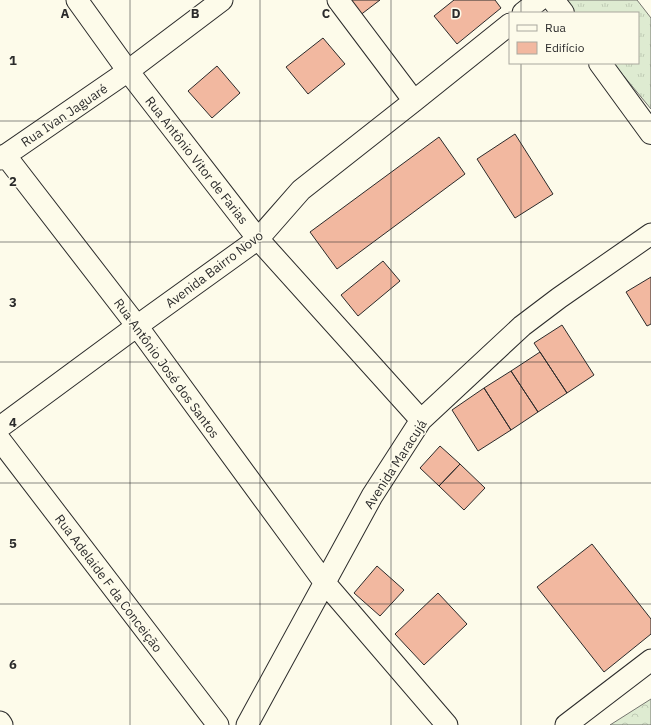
<svg xmlns="http://www.w3.org/2000/svg" width="651" height="725" viewBox="0 0 651 725" font-family="'IBM Plex Sans',sans-serif">
<defs>
<pattern id="grass-tufts" width="24" height="20" patternUnits="userSpaceOnUse"><rect width="24" height="20" fill="#deebd1"/><path d="M3 7l-1-3M5 7V3M7 7l1-3M15 17l-1-3M17 17v-4M19 17l1-3" fill="none" stroke="#bfcab4"/></pattern>
<pattern id="forest-crowns" width="20" height="18" patternUnits="userSpaceOnUse"><rect width="20" height="18" fill="#deebd1"/><path d="M2 6a3 3 0 1 1 6 0M12 15a3 3 0 1 1 6 0" fill="none" stroke="#bfcab4"/></pattern>
</defs>
<rect width="100%" height="100%" fill="#fdfbea"/>
<!-- grass -->
<path fill="url(#grass-tufts)" stroke="#74746e" d="M561 0H637L651 18V109L613 63H638V13H571Z"/>
<!-- forest -->
<path fill="url(#forest-crowns)" stroke="#74746e" d="M651 699V725H610Z"/>
<!-- building -->
<path fill="#f2b8a0" stroke="#2b2b2b" d="M347 0H380L359 16Z
M454 0H495L501 8 457 44 434 16Z
M323 38 345 64 308 94 286 67Z
M217 66 240 93 212 118 188 91Z
M515 134 553 194 515 218 477 159Z
M439 137 465 174 337 269 310 232Z
M383 261 400 281 358 316 341 295Z
M651 277V324L647 326 626 292Z
M562 325 594 375 567 393 534 343Z
M540 352 567 393 538 412 511 371Z
M511 371 538 412 511 430 484 388Z
M484 388 511 430 478 451 452 410Z
M440 446 460 464 439 486 420 468Z
M460 464 485 488 464 510 439 486Z
M592 544 651 619V634L604 672 537 587Z
M377 566 404 590 380 616 354 593Z
M438 593 467 624 424 665 395 634Z"/>
<g fill="none" stroke-linecap="round" stroke-linejoin="round">
<defs>
<path id="minor" d="M77 0 128 71 258 239 421 420
M338 0 414 101
M523 13 539 0
M5 155 137 326 325 583 447 725
M0 159 128 71 222 0
M0 427 137 326 258 239 301 190 414 101 510 24
M0 440 218 725
M0 722 2 725
M247 725 372 496 421 420 522 326 559 298 651 234
M566 725 651 660"/>
<path id="tertiary" d="M553 0 563 13
M600 63 651 133"/>
</defs>
<!-- minor casing -->
<use href="#minor" stroke="#2b2b2b" stroke-width="23"/>
<!-- tertiary casing -->
<use href="#tertiary" stroke="#2b2b2b" stroke-width="24"/>
<!-- minor -->
<use href="#minor" stroke="#fdfbea" stroke-width="21"/>
<!-- tertiary -->
<use href="#tertiary" stroke="#fdfbea" stroke-width="22"/>
</g>
<!-- grid -->
<path fill="none" stroke="#2b2b2b" stroke-width="1" stroke-opacity="0.55" d="M130 0V725M260 0V725M391 0V725M521 0V13M521 63V725M0 121H651M0 242H651M0 362H651M0 483H651M0 604H651"/>
<g text-anchor="middle" stroke-width="3" stroke-linejoin="round" paint-order="stroke">
<!-- street labels -->
<g font-size="13" fill="#2b2b2b" stroke="#fdfbea">
<text transform="translate(64 115) rotate(-34)" y="5">Rua Ivan Jaguaré</text>
<text transform="translate(197 160) rotate(52)" y="5">Rua Antônio Vitor de Farias</text>
<text transform="translate(214 269) rotate(-37)" y="5">Avenida Bairro Novo</text>
<text transform="translate(167 368) rotate(54)" y="5">Rua Antônio José dos Santos</text>
<text transform="translate(395 464) rotate(-57)" y="5">Avenida Maracujá</text>
<text transform="translate(109 583) rotate(53)" y="5">Rua Adelaide F da Conceição</text>
</g>
</g>
<g font-size="13" text-anchor="middle" font-weight="bold" fill="#2b2b2b" stroke="#fdfbea" stroke-width="3" stroke-linejoin="round" paint-order="stroke">
<text x="65" y="18">A</text>
<text x="195" y="18">B</text>
<text x="326" y="18">C</text>
<text x="456" y="18">D</text>
<text x="13" y="65">1</text>
<text x="13" y="186">2</text>
<text x="13" y="307">3</text>
<text x="13" y="427">4</text>
<text x="13" y="548">5</text>
<text x="13" y="669">6</text>
</g>
<!-- legend -->
<rect x="509" y="12" width="130" height="52" fill="#fdfbea" stroke="#a9a89e"/>
<rect x="517" y="25" width="20" height="6" fill="#fdfbea" stroke="#a9a89e"/>
<text x="545" y="32" font-size="12" fill="#2b2b2b">Rua</text>
<rect x="517" y="42" width="20" height="12" fill="#f2b8a0" stroke="#a9a89e"/>
<text x="545" y="52" font-size="12" fill="#2b2b2b">Edifício</text>
</svg>
